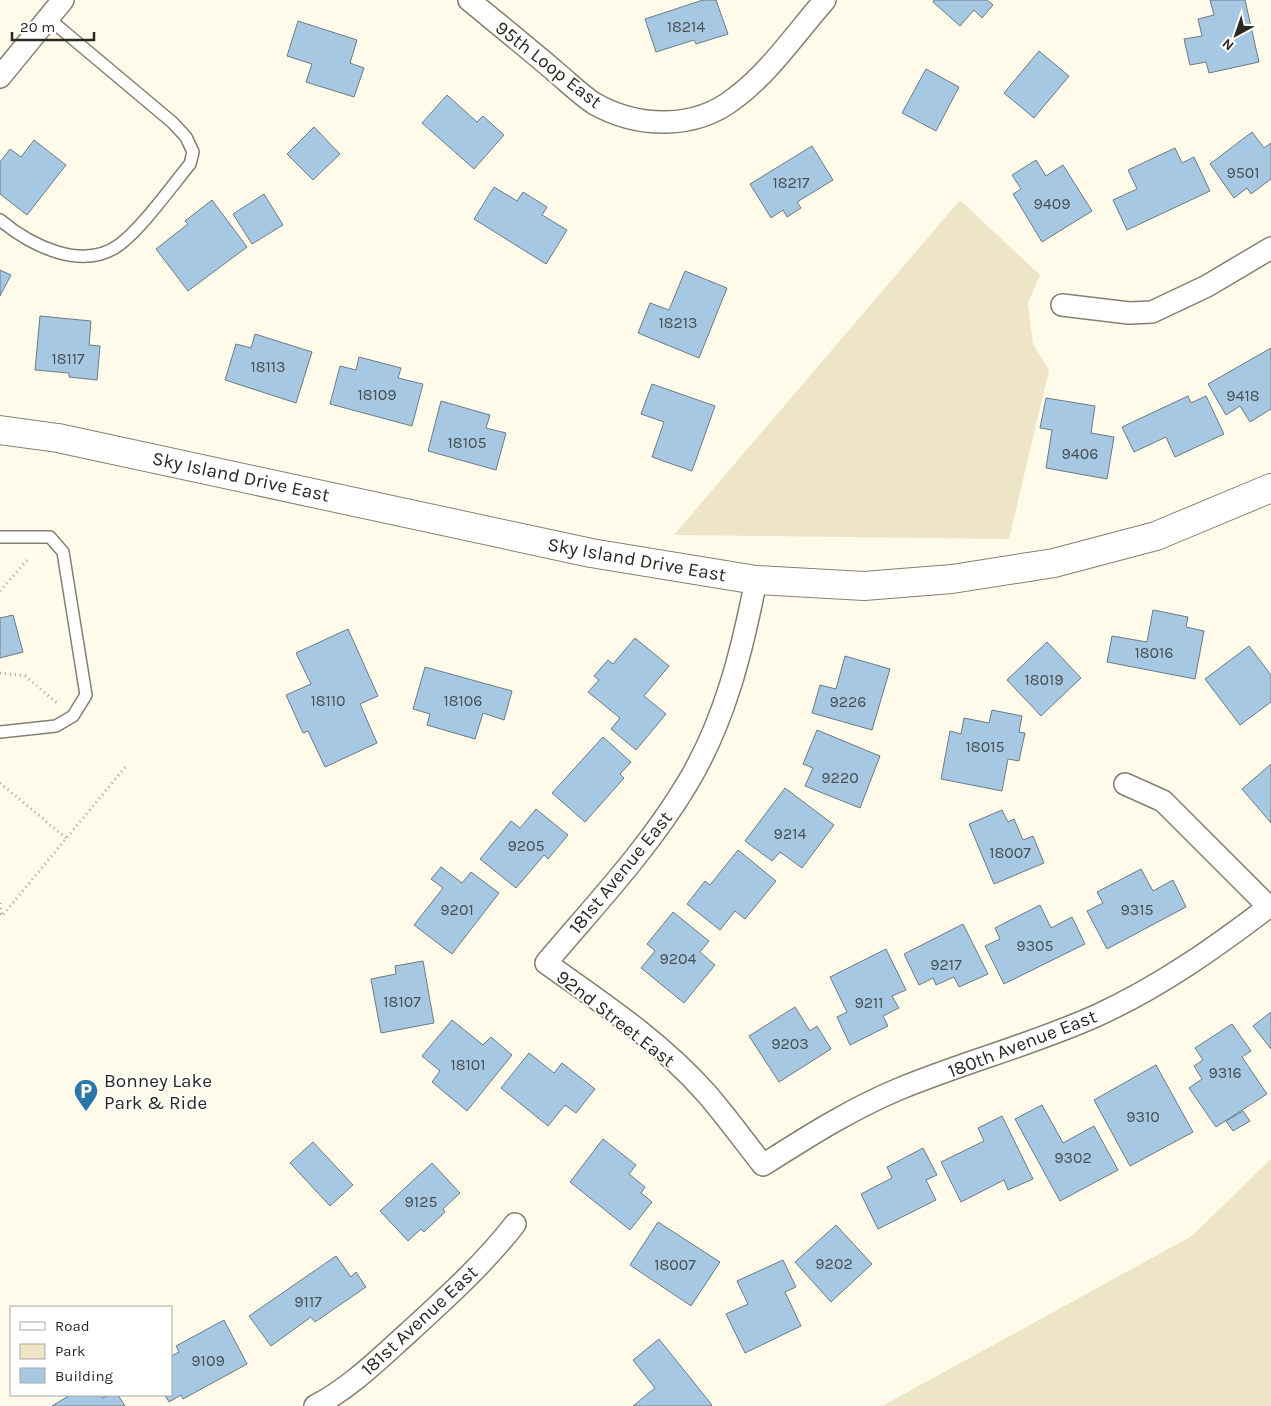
<svg xmlns="http://www.w3.org/2000/svg" width="1271" height="1406" viewBox="0 0 1271 1406" font-family="Karla,sans-serif">
<rect width="100%" height="100%" fill="#fefbea"/>
<!-- green -->
<path fill="#ede5c5" d="M960 200 1040 275 1028 303 1033 344 1049 370 1009 539 674 535Z
M1271 1159V1406H882L1192 1236Z"/>
<!-- building -->
<path fill="#a7c8e3" stroke="#6d7a85" d="M703 0H716L728 34 696 44 694 40 656 52 645 19Z
M934 0H987L993 5 982 18 974 10 960 26 933 2Z
M1210 0H1245L1259 62 1209 73 1206 62 1190 65 1184 39 1202 36 1198 19 1214 15Z
M298 21 357 40 350 63 364 68 354 97 306 82 312 64 287 56Z
M1039 51 1069 76 1034 118 1004 93Z
M926 69 959 87 936 131 902 113Z
M447 95 477 122 483 116 504 135 474 169 422 123Z
M314 127 340 154 313 180 287 154Z
M1252 132 1264 148 1271 143V179L1251 194 1247 188 1234 198 1210 164Z
M34 140 66 165 27 215 0 194V162L10 149 21 157Z
M812 146 833 180 797 202 801 208 787 217 783 210 771 218 750 184Z
M1175 148 1182 163 1194 157 1210 191 1127 230 1113 200 1137 189 1128 170Z
M1036 160 1046 176 1063 165 1092 211 1042 242 1013 194 1021 189 1012 175Z
M494 187 517 201 523 192 547 207 542 215 567 230 546 264 474 219Z
M264 194 283 225 252 244 233 214Z
M212 200 247 247 188 291 156 249 188 224 185 221Z
M0 270 11 275 0 296Z
M685 271 727 288 699 358 638 333 650 303 669 310Z
M40 316 91 321 89 345 100 346 97 380 69 377V373L35 370Z
M255 334 312 352 296 403 225 380 236 344 251 348Z
M1271 348V409L1250 422 1240 406 1226 415 1208 384Z
M359 357 401 368 398 378 423 384 412 426 330 404 340 366 356 370Z
M652 384 715 406 692 471 652 457 664 422 641 414Z
M1188 396 1191 403 1206 396 1224 434 1175 457 1166 437 1134 452 1122 427Z
M1046 398 1095 406 1091 433 1114 437 1107 479 1046 468 1052 430 1040 428Z
M441 401 490 415 486 428 506 433 496 470 428 451Z
M1153 610 1188 617 1186 627 1204 631 1195 679 1107 662 1112 636 1147 642Z
M13 615 23 652 0 658V618Z
M348 629 378 696 360 704 377 743 325 767 308 731 303 733 286 695 311 684 296 653Z
M635 638 669 666 644 696 666 714 636 750 611 729 620 718 588 692 599 680 594 676 608 660 613 664Z
M1047 642 1081 678 1041 716 1007 680Z
M1249 646 1271 675V702L1240 725 1205 679Z
M845 656 890 669 872 730 812 713 820 685 836 689Z
M425 667 512 691 504 720 483 713 475 739 427 725 430 714 413 709Z
M992 710 1022 716 1019 732 1025 733 1019 761 1008 759 1002 791 941 779 950 731 961 734 964 718 989 723Z
M817 730 880 756 860 808 805 786 813 768 803 764Z
M603 737 631 762 620 774 624 778 585 822 552 793Z
M1271 764V823L1242 789Z
M785 788 834 825 802 868 780 852 772 861 745 841Z
M536 809 568 835 548 859 544 855 516 888 480 859 511 821 520 828Z
M1002 810 1008 822 1014 819 1023 840 1033 836 1044 863 994 884 969 824Z
M738 850 776 881 745 919 735 911 720 930 687 904 705 881 710 885Z
M441 867 462 883 471 872 499 893 452 954 414 925 443 888 431 879Z
M1141 869 1153 891 1173 880 1186 907 1107 949 1087 911 1103 903 1097 892Z
M1040 905 1051 928 1072 917 1085 944 1004 984 985 946 1000 939 995 928Z
M673 912 709 941 700 952 715 965 684 1003 641 968 655 951 647 944Z
M963 924 988 974 959 987 954 977 936 985 933 978 919 985 904 954Z
M886 949 906 990 892 996 899 1008 883 1016 888 1026 850 1045 837 1017 847 1012 830 977Z
M423 961 434 1023 381 1033 371 979 396 974 395 966Z
M795 1007 810 1031 817 1026 831 1049 779 1082 749 1036Z
M1271 1012V1049L1253 1026Z
M452 1020 483 1045 491 1037 512 1055 467 1111 432 1082 440 1071 422 1056Z
M1232 1024 1251 1051 1242 1057 1267 1094 1216 1127 1189 1088 1202 1079 1194 1066 1203 1060 1195 1048Z
M529 1053 554 1073 562 1063 595 1089 576 1113 565 1105 548 1126 501 1088Z
M1156 1065 1193 1132 1130 1166 1094 1100Z
M1042 1105 1063 1143 1094 1126 1118 1170 1060 1201 1015 1119Z
M1243 1111 1250 1121 1233 1131 1226 1121Z
M1002 1116 1033 1179 1008 1190 1004 1180 961 1202 941 1162 984 1141 978 1128Z
M603 1139 636 1165 629 1174 645 1187 641 1193 652 1202 630 1230 570 1182Z
M313 1142 353 1185 330 1206 290 1163Z
M923 1148 937 1175 926 1180 936 1200 878 1229 861 1194 892 1178 887 1167Z
M432 1163 460 1193 443 1209 445 1212 424 1232 421 1229 408 1241 380 1211Z
M658 1222 720 1262 691 1306 630 1265Z
M836 1225 872 1264 831 1302 795 1262Z
M336 1256 351 1277 356 1272 366 1287 315 1322 311 1317 271 1346 249 1316Z
M783 1260 796 1287 785 1292 801 1326 745 1353 726 1314 748 1304 737 1281Z
M224 1320 247 1364 183 1399 181 1395 169 1402 165 1395H171V1356L179 1352 176 1346Z
M659 1339 712 1405 710 1406H633L655 1388 633 1360Z
M70 1395H101L103 1398 108 1395H118L125 1406H52Z"/>
<g fill="none" stroke-linecap="round" stroke-linejoin="round">
<defs>
<path id="service" d="M0 220C30 245 82 272 119 245 142 228 171 187 190 164L193 152 186 137 172 122 48 18
M0 537H50L63 552 86 695 73 716 56 726 0 732"/>
<path id="minor" d="M469 0C498 24 528 48 557 73 569 83 582 96 595 104 638 128 695 130 735 98 770 72 796 33 825 0
M0 77 63 0
M1062 305 1129 313 1152 312 1207 286 1271 248
M756 580C742 651 725 721 687 784 648 849 595 905 546 963 602 1003 660 1041 706 1093 726 1116 744 1141 763 1165 807 1137 851 1109 899 1089 964 1062 1034 1044 1098 1015 1161 986 1216 947 1271 905
M1125 784 1163 801 1269 907
M315 1406C350 1388 379 1359 408 1333 445 1299 484 1264 515 1224"/>
<path id="tertiary" d="M0 430 58 438 591 553 756 580 864 586 952 579 1054 563 1156 536 1271 488"/>
</defs>
<!-- service casing -->
<use href="#service" stroke="#848071" stroke-width="14"/>
<!-- minor casing -->
<use href="#minor" stroke="#848071" stroke-width="24"/>
<!-- tertiary casing -->
<use href="#tertiary" stroke="#848071" stroke-width="30"/>
<!-- path -->
<path stroke="#a9a699" stroke-width="3" stroke-dasharray="1 4" stroke-linecap="butt" d="M0 591 29 558
M0 673 25 676 57 703
M0 783 66 838
M0 903 2 915
M0 914 2 916 127 765"/>
<!-- service -->
<use href="#service" stroke="#fff" stroke-width="11"/>
<!-- minor -->
<use href="#minor" stroke="#fff" stroke-width="21"/>
<!-- tertiary -->
<use href="#tertiary" stroke="#fff" stroke-width="28"/>
</g>
<!-- icons -->
<defs>
<symbol id="parking-pin" viewBox="-11 -11 22 30"><path d="M0 17L-7.5 6A9.5 9.5 0 1 1 7.5 6Z" fill="#2b76a9" stroke="#fff"/><path d="M-3.5-5.5H1a3.5 3.5 0 0 1 0 7H-1V5.5H-3.5ZM-1-3.4V-.6H.8a1.4 1.4 0 0 0 0-2.8Z" fill="#fff"/></symbol>
</defs>
<g fill-rule="evenodd">
<use href="#parking-pin" x="72" y="1077" width="28" height="38"/>
</g>
<g text-anchor="middle" stroke-width="4" stroke-linejoin="round" paint-order="stroke">
<!-- number labels -->
<g font-size="16" fill="#485052">
<text x="686" y="32">18214</text>
<text x="1243" y="178">9501</text>
<text x="791" y="188">18217</text>
<text x="1052" y="209">9409</text>
<text x="678" y="328">18213</text>
<text x="68" y="364">18117</text>
<text x="268" y="372">18113</text>
<text x="377" y="400">18109</text>
<text x="1243" y="401">9418</text>
<text x="467" y="448">18105</text>
<text x="1080" y="459">9406</text>
<text x="1154" y="658">18016</text>
<text x="1044" y="685">18019</text>
<text x="328" y="706">18110</text>
<text x="463" y="706">18106</text>
<text x="848" y="707">9226</text>
<text x="985" y="752">18015</text>
<text x="840" y="783">9220</text>
<text x="790" y="839">9214</text>
<text x="526" y="851">9205</text>
<text x="1010" y="858">18007</text>
<text x="457" y="915">9201</text>
<text x="1137" y="915">9315</text>
<text x="1035" y="951">9305</text>
<text x="678" y="964">9204</text>
<text x="946" y="970">9217</text>
<text x="402" y="1007">18107</text>
<text x="869" y="1008">9211</text>
<text x="790" y="1049">9203</text>
<text x="468" y="1070">18101</text>
<text x="1225" y="1078">9316</text>
<text x="1143" y="1122">9310</text>
<text x="1073" y="1163">9302</text>
<text x="421" y="1207">9125</text>
<text x="834" y="1269">9202</text>
<text x="675" y="1270">18007</text>
<text x="308" y="1307">9117</text>
<text x="208" y="1366">9109</text>
</g>
<!-- street labels -->
<g font-size="19" fill="#292821" stroke="#fff">
<text transform="translate(549 64) rotate(38)" y="7">95th Loop East</text>
<text transform="translate(241 476) rotate(12)" y="7">Sky Island Drive East</text>
<text transform="translate(637 559) rotate(10)" y="7">Sky Island Drive East</text>
<text transform="translate(620 872) rotate(-51)" y="7">181st Avenue East</text>
<text transform="translate(616 1018) rotate(38)" y="7">92nd Street East</text>
<text transform="translate(1022 1043) rotate(-21)" y="7">180th Avenue East</text>
<text transform="translate(419 1320) rotate(-43)" y="7">181st Avenue East</text>
</g>
<!-- poi labels -->
<g font-size="19" fill="#292821" stroke="#fff" text-anchor="start">
<text x="104" y="1087">Bonney Lake<tspan x="104" dy="22">Park &amp; Ride</tspan></text>
</g>
</g>
<!-- legend -->
<rect x="10" y="1306" width="162" height="90" fill="#ffffff" stroke="#a9a9a6"/>
<rect x="20" y="1322" width="25" height="8" fill="#ffffff" stroke="#a9a9a6"/>
<text x="55" y="1331" font-size="15" fill="#292821">Road</text>
<rect x="20" y="1344" width="25" height="15" fill="#ede5c5" stroke="#a9a9a6"/>
<text x="55" y="1356" font-size="15" fill="#292821">Park</text>
<rect x="20" y="1368" width="25" height="15" fill="#a7c8e3" stroke="#a9a9a6"/>
<text x="55" y="1381" font-size="15" fill="#292821">Building</text>
<!-- north arrow -->
<g transform="translate(1236 35) rotate(220)" stroke="#ffffff" stroke-width="4" paint-order="stroke">
<path d="M0-4L9 19L0 12L-9 19Z" fill="#292821"/>
<text y="-8" font-size="14" font-weight="bold" text-anchor="middle" fill="#292821">N</text>
</g>
<!-- scale -->
<path d="M12 32v8h82v-8" fill="none" stroke="#292821" stroke-width="2.5"/>
<text x="20" y="32" font-size="15" fill="#292821" stroke="#ffffff" stroke-width="4" paint-order="stroke">20 m</text>
</svg>
